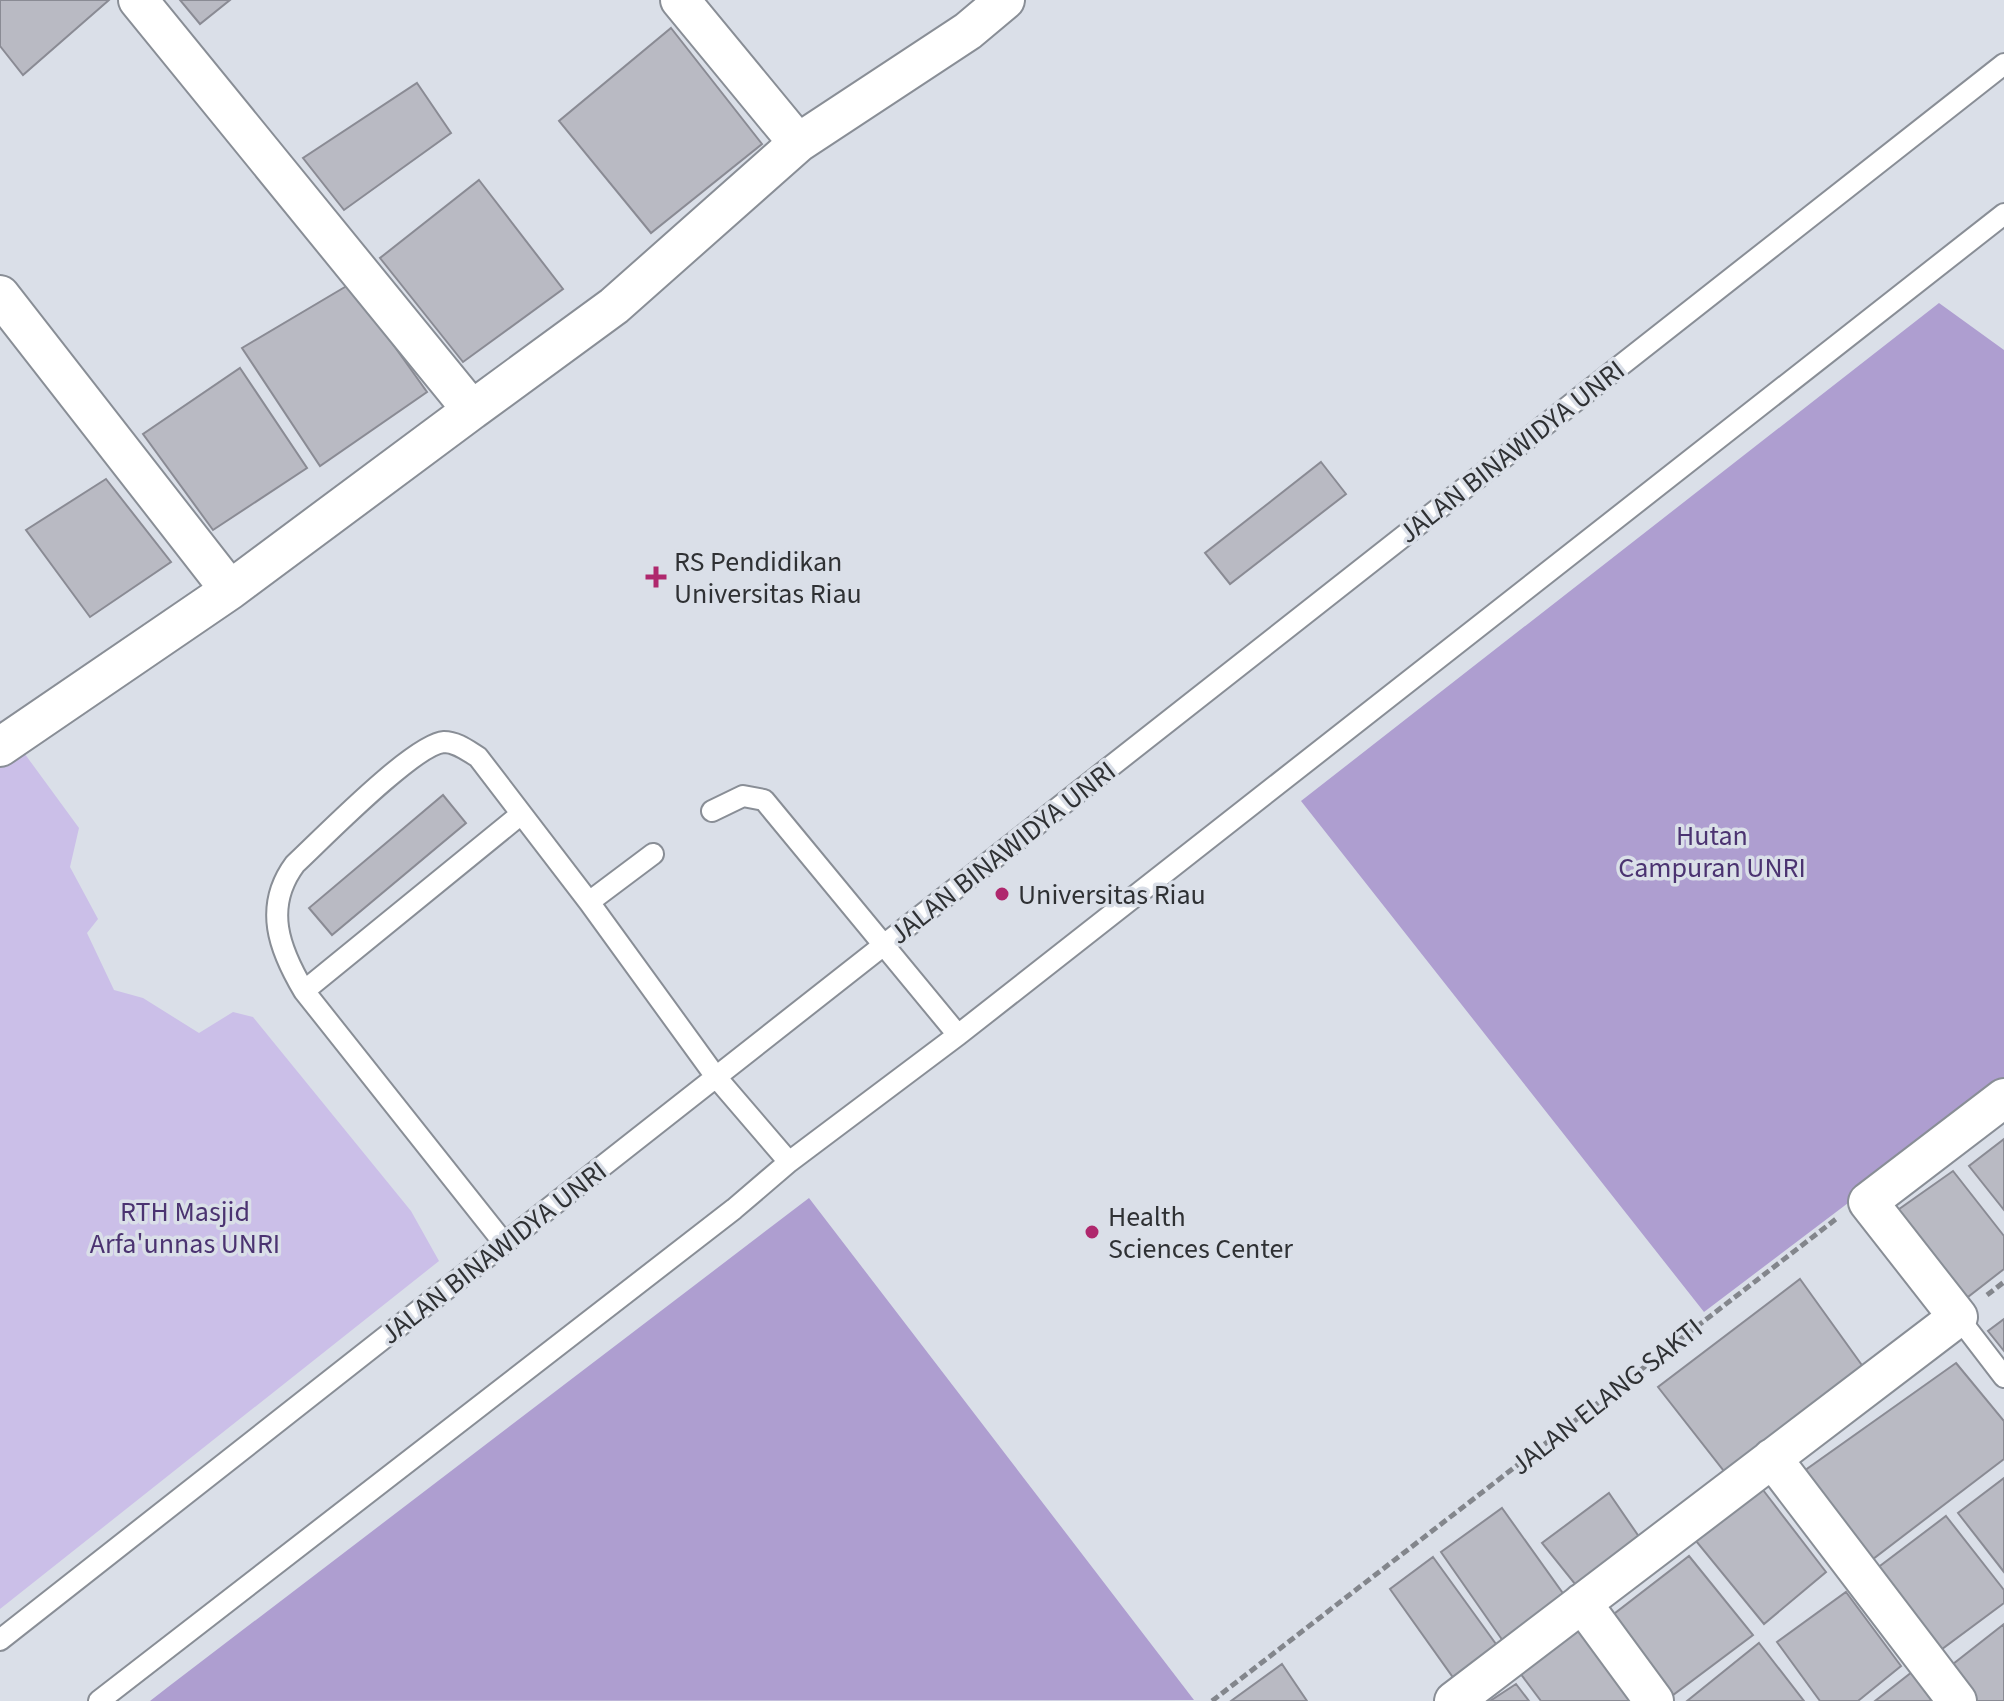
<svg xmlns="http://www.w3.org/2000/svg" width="2004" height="1701" viewBox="0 0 2004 1701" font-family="'Source Sans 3',sans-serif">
<rect width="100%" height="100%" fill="#dadfe8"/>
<!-- green -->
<path fill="#cbbfe8" d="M0 720 79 828 70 867 98 919 87 933 114 990 143 998 199 1033 233 1012 253 1017 411 1211 439 1261 0 1609Z"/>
<!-- forest -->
<path fill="#ae9ed0" d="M1939 303 2004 350V1085L1704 1312 1301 801Z
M809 1198 1194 1700 150 1701 168 1687Z"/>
<!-- building -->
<path fill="#b9bac3" stroke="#8a8b94" stroke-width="2" d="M0 0H109L23 75 0 46Z
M180 0H230L200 24Z
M671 28 762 144 651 233 559 121Z
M417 83 451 133 344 210 303 158Z
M479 180 563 289 463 362 380 258Z
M350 284 427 392 320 466 242 348Z
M240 368 307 468 213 530 143 434Z
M1321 462 1346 494 1230 584 1205 553Z
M106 479 171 562 90 617 26 530Z
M443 795 466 823 332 935 309 908Z
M2004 1139V1210L1969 1166Z
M1953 1171 2004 1236V1269L1964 1300 1895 1212Z
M1800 1279 1869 1375 1731 1480 1658 1387Z
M2004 1319V1351L1988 1331Z
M1956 1363 2004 1421V1459L1873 1559 1804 1471Z
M2004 1478V1572L1958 1513Z
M1763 1490 1826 1572 1764 1624 1696 1541Z
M1609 1493 1644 1544 1579 1589 1542 1543Z
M1502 1508 1567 1599 1503 1641 1441 1552Z
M1946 1516 2004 1590V1603L1938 1652 1876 1569Z
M1689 1556 1753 1635 1673 1695 1610 1617Z
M1433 1557 1501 1651 1457 1683 1390 1589Z
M1846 1592 1901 1666 1858 1701H1820L1777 1642Z
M2004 1624V1701H1973L1948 1668Z
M1581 1629 1634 1701H1541L1520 1673Z
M1759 1643 1804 1701H1687Z
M1282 1664 1307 1701H1231Z
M1912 1672 1932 1701H1875Z
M1516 1684 1529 1701H1490Z"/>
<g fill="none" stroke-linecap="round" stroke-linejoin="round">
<defs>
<path id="lane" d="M712 811 743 796 764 800 958 1035
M589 902 653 854
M304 991 520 815
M504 1243 304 991C279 949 263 907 295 864 321 840 414 744 444 742 457 742 468 751 478 757L589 902 716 1077 789 1162
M1958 1317 2004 1377
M0 1640 2004 64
M99 1701 734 1209 789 1162 958 1035 2004 214"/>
<path id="street" d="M680 0 798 143
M0 295 230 590
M472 410 614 306 798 143 968 31 1005 0
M0 747 230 590 472 410 138 0
M1772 1458 1957 1701
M1582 1603 1654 1701
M1454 1701 1958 1317 1868 1202 2004 1098"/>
</defs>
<!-- lane casing -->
<use href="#lane" stroke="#898e96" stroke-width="24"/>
<!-- street casing -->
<use href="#street" stroke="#898e96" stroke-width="42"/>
<!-- path -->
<path stroke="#83868c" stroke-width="5" stroke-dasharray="8 4" stroke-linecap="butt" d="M1987 1295 2004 1282
M1212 1701 1836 1219"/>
<!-- lane -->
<use href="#lane" stroke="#fff" stroke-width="20"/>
<!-- street -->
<use href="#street" stroke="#fff" stroke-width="38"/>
</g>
<!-- markers -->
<g fill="#af286d" stroke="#dadfe8" stroke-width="3">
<path d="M652 565h8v8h8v8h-8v8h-8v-8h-8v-8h8z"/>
<circle cx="1002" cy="894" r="8"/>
<circle cx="1092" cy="1232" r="8"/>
</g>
<g text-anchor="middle" stroke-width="7" stroke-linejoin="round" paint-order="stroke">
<!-- street labels -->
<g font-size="28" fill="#2f3134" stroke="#dadfe8">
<text transform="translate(1511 451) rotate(-38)" y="10">JALAN BINAWIDYA UNRI</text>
<text transform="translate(1002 852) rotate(-38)" y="10">JALAN BINAWIDYA UNRI</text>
<text transform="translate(493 1252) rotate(-38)" y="10">JALAN BINAWIDYA UNRI</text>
<text transform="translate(1606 1396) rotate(-38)" y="10">JALAN ELANG SAKTI</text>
</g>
<!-- poi labels -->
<g font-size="28" fill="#2f3134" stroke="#dadfe8" text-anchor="start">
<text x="674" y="571">RS Pendidikan<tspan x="674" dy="32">Universitas Riau</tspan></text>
<text x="1018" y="904">Universitas Riau</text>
<text x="1108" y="1226">Health<tspan x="1108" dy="32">Sciences Center</tspan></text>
</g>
<!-- park labels -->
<g font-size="28" fill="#4b3371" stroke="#dadfe8">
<text x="1712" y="845">Hutan<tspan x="1712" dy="32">Campuran UNRI</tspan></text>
<text x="185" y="1221">RTH Masjid<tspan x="185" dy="32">Arfa'unnas UNRI</tspan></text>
</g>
</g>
</svg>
